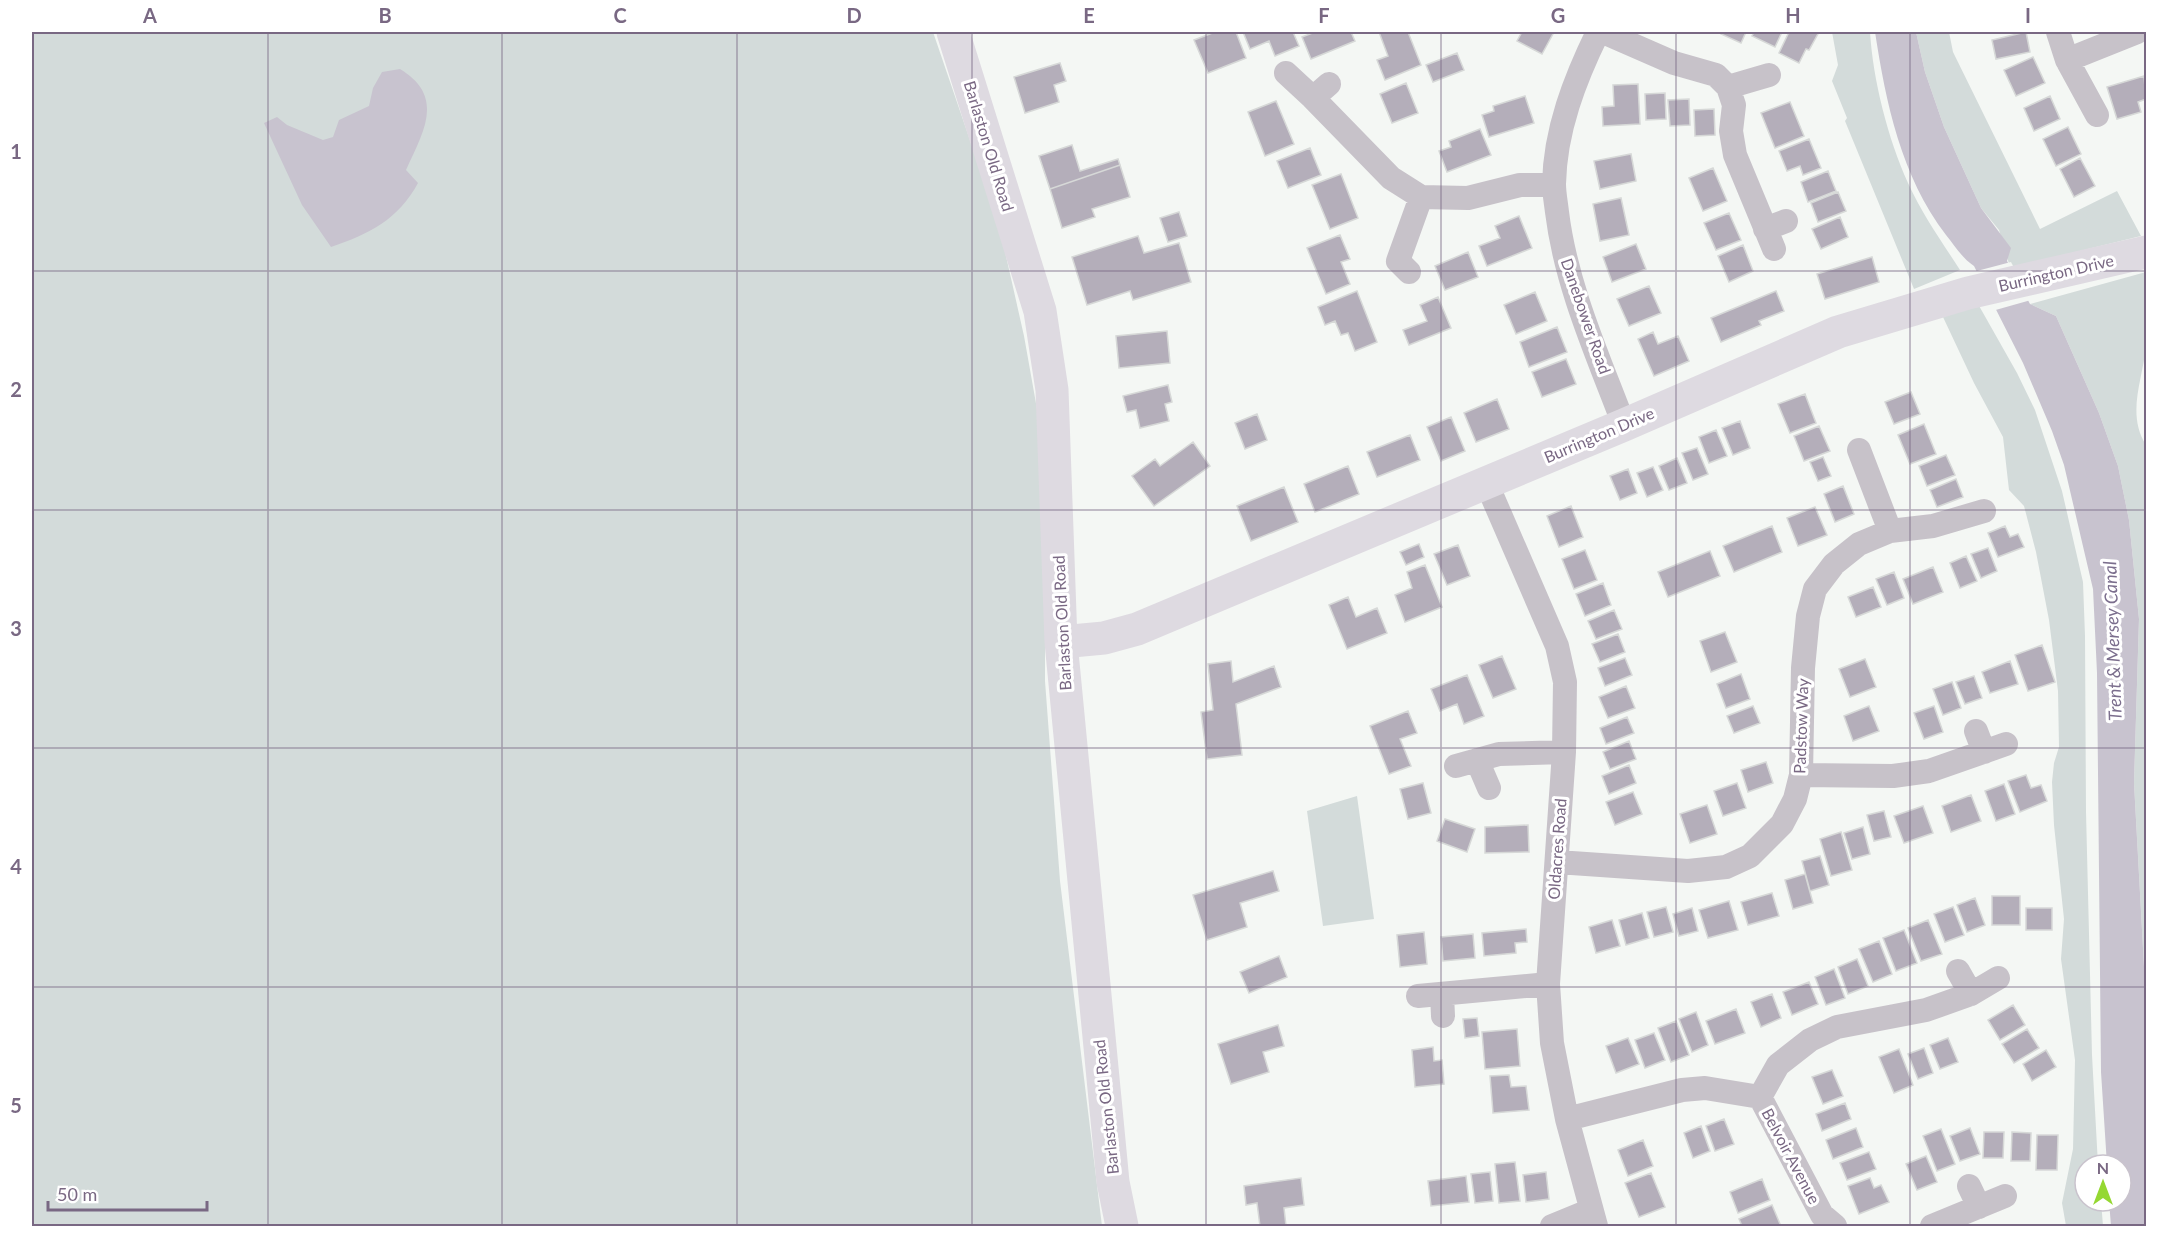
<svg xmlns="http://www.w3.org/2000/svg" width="2178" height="1258" viewBox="0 0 2178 1258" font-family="Lato,sans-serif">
<rect width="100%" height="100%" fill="#f4f7f4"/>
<!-- green -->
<path fill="#d3dbda" d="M32 32H933L999 225 1024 336 1037 409 1045 569V681L1060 881 1102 1226H32Z
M1832 32H1870C1873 80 1888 139 1908 183 1922 214 1942 242 1960 270L1914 289 1845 121 1847 118 1832 81 1838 65Z
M1916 32H1949L1953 52 2040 229 2117 191 2141 236 2031 263 2010 267 1999 230 1981 208 1944 127 1925 72Z
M2146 272C2146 296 2149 322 2146 346 2143 379 2126 414 2146 445V1003L2134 783 2139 619 2129 520 2118 466 2099 413 2056 316 2030 304Z
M1978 304 2017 373 2035 410 2062 491 2083 582 2085 636 2086 812 2092 1055 2098 1165H2085V1201H2101L2103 1226H2066L2062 1203 2073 1149 2075 1060 2061 959 2064 919 2054 825 2052 782 2054 763 2059 747 2058 691 2049 620 2036 552 2024 506 2009 490 2003 437 1974 383 1943 317Z
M1357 796 1374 919 1323 926 1307 811Z"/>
<!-- water -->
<path fill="#c8c3cf" d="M1875 32H1916L1925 72 1944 127 1981 208 2011 248 2007 261 2030 304 2056 316 2099 413 2118 466 2129 520 2139 619 2134 783 2146 1003V1226H2111L2109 1201H2121V1165H2107L2101 1072 2097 673 2093 589 2064 465 2052 431 2023 363 1974 266C1962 258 1955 246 1946 235 1901 176 1886 103 1875 32Z
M400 69C446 97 423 132 406 170L418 183C398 220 369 234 331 247L302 205 264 123 277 117 287 125 323 140 333 137 339 120 369 106 373 88 382 72Z"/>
<!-- pier -->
<path fill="#f4f7f4" d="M2011 262 2031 300 1992 311 1973 272Z"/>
<!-- building -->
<path fill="#b4aeba" stroke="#d6d8d7" stroke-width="1.5" d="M1215 32H1236L1246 58 1208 73 1194 40Z
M1243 32H1293L1299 46 1275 56 1269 41 1250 49Z
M1315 32H1351L1355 41 1311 59 1302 37Z
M1379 32H1408L1421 65 1385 80 1377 60 1388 56Z
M1522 32H1554L1542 54 1517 41Z
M1722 32H1746L1741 43 1721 34Z
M1754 32H1782L1775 47 1752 36Z
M1789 32H1819L1809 50 1806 49 1799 63 1779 53Z
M2026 32 2030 52 1996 59 1992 40Z
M1457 53 1464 70 1433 82 1426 65Z
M2033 57 2045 83 2016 96 2004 70Z
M1060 63 1066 81 1054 85 1059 102 1025 113 1014 77Z
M2144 76 2146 99 2138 102 2141 112 2117 119 2107 87Z
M1406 83 1418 113 1392 123 1380 94Z
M1638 84 1640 124 1603 126 1602 107 1614 106 1613 85Z
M1665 93 1666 119 1646 120 1645 94Z
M1525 96 1534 123 1489 137 1482 115 1494 111 1493 106Z
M2050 96 2060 119 2034 131 2024 108Z
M1689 99 1690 125 1670 126 1668 100Z
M1276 101 1294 144 1265 156 1248 112Z
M1790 102 1804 136 1775 148 1761 113Z
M1714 109 1715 135 1695 136 1694 110Z
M2068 127 2081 154 2056 166 2043 139Z
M1480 129 1491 155 1447 172 1439 151 1451 147 1449 141Z
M1809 139 1821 168 1803 175 1800 166 1787 171 1779 151Z
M1072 145 1080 171 1118 159 1120 165 1050 189 1039 156Z
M1310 148 1321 175 1288 188 1277 161Z
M1631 154 1636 181 1600 189 1594 161Z
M2080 158 2095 186 2074 197 2060 169Z
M1120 165 1130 197 1092 209 1095 217 1062 228 1050 189Z
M1713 168 1727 201 1703 211 1689 178Z
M1828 171 1836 191 1808 202 1801 182Z
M1341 174 1358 218 1330 229 1312 185Z
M1838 192 1846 211 1818 222 1811 203Z
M1621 198 1629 235 1600 241 1593 204Z
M1179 212 1187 236 1168 242 1160 218Z
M1729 213 1741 240 1716 250 1704 223Z
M1519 216 1532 248 1487 266 1479 246 1500 238 1495 226Z
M1840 217 1848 237 1821 249 1812 229Z
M1340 235 1350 259 1341 262 1350 284 1326 294 1307 248Z
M1138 236 1144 253 1179 243 1191 282 1133 300 1130 291 1087 305 1072 257Z
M1636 244 1646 269 1612 282 1603 257Z
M1743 245 1753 271 1729 282 1718 256Z
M1468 252 1478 277 1445 290 1435 266Z
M1872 257 1879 282 1825 299 1817 274Z
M1649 286 1661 313 1629 326 1617 299Z
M1357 291 1377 342 1355 351 1348 333 1341 335 1335 321 1325 325 1318 307Z
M1776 291 1784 311 1759 321 1761 325 1721 342 1711 318Z
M1535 292 1547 321 1516 334 1504 305Z
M1438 297 1451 328 1409 345 1403 330 1427 321 1420 305Z
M1557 327 1567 352 1529 367 1520 342Z
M1167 331 1170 363 1119 368 1116 336Z
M1653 332 1658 344 1678 336 1689 361 1654 376 1638 339Z
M1566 359 1576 384 1542 397 1532 372Z
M1168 385 1172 402 1165 404 1169 421 1140 428 1136 410 1127 412 1123 396Z
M1911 392 1920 414 1894 424 1885 402Z
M1805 394 1816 423 1790 433 1778 404Z
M1497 399 1509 429 1476 442 1464 413Z
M1257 414 1267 440 1245 449 1235 423Z
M1451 417 1465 451 1441 461 1427 427Z
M1740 421 1750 448 1733 455 1722 428Z
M1924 424 1936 454 1910 464 1898 435Z
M1819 426 1830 451 1804 461 1794 436Z
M1716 430 1727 456 1709 463 1699 437Z
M1410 435 1420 460 1377 477 1367 452Z
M1193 442 1210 466 1154 506 1132 476 1155 459 1160 466Z
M1697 448 1708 474 1693 480 1682 453Z
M1946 455 1955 475 1927 486 1919 466Z
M1823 457 1831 476 1818 481 1810 462Z
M1677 458 1687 483 1669 490 1659 466Z
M1348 466 1359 494 1315 512 1304 484Z
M1653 467 1663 490 1647 497 1637 473Z
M1628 469 1637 493 1620 500 1610 476Z
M1956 479 1963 497 1937 507 1930 490Z
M1843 486 1854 514 1835 522 1824 494Z
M1284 487 1298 522 1251 541 1237 506Z
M1571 506 1583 537 1559 547 1547 516Z
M1815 507 1827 535 1798 546 1787 518Z
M1772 526 1782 552 1734 572 1723 546Z
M2005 526 2010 537 2018 534 2024 547 1998 557 1988 533Z
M1419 544 1424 557 1406 565 1400 552Z
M1458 545 1470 576 1447 585 1434 554Z
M1988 548 1997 571 1981 578 1971 554Z
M1585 550 1597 580 1574 589 1562 559Z
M1710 551 1720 576 1668 597 1658 572Z
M1966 556 1977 581 1960 588 1950 563Z
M1425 565 1442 607 1405 622 1395 595 1412 588 1407 572Z
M1933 567 1943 592 1913 604 1903 579Z
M1894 572 1904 598 1887 605 1876 579Z
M1603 583 1611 605 1585 616 1576 594Z
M1873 587 1881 607 1856 617 1848 597Z
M1348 597 1356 617 1377 608 1387 633 1347 649 1329 605Z
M1614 610 1622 629 1596 639 1588 621Z
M1725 632 1737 662 1711 672 1700 641Z
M1618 634 1625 652 1600 662 1592 644Z
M2042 645 2055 682 2028 691 2015 655Z
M1502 656 1516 689 1493 698 1479 665Z
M1625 658 1632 675 1605 686 1598 668Z
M1865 659 1876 687 1850 697 1839 669Z
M1231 661 1233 682 1274 666 1281 687 1236 704 1242 755 1207 759 1201 712 1213 710 1208 664Z
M2010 661 2018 684 1990 693 1982 672Z
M1741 674 1750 699 1726 708 1717 684Z
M1467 675 1484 716 1464 724 1457 704 1440 711 1431 689Z
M1974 676 1982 698 1965 704 1956 682Z
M1952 682 1961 708 1943 715 1933 689Z
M1626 686 1635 708 1608 718 1599 697Z
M1753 706 1760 723 1734 733 1727 716Z
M1869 706 1879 731 1853 741 1844 716Z
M1934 706 1943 732 1924 739 1914 713Z
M1408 711 1417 733 1400 739 1411 766 1389 774 1370 726Z
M1627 717 1634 733 1606 744 1600 728Z
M1629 741 1636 759 1610 769 1603 752Z
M1766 762 1773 783 1748 792 1741 770Z
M1629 765 1636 783 1609 794 1602 776Z
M2026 775 2031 788 2041 785 2047 801 2020 812 2008 781Z
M1423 783 1431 813 1408 819 1400 789Z
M1737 783 1746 808 1723 816 1714 791Z
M2004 784 2015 814 1996 821 1985 791Z
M1633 792 1642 814 1615 825 1606 802Z
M1971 795 1981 821 1951 832 1942 806Z
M1707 805 1717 834 1690 843 1680 814Z
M1923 806 1933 833 1904 843 1894 816Z
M1884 811 1891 837 1874 841 1867 815Z
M1445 819 1475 829 1467 852 1437 841Z
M1528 825 1529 852 1485 853V827Z
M1863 827 1870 854 1852 859 1844 833Z
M1841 832 1852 870 1831 876 1820 839Z
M1820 856 1829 885 1810 891 1802 861Z
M1273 871 1279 891 1240 903 1247 927 1207 940 1193 895Z
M1805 874 1813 903 1793 909 1785 880Z
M1772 893 1779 916 1748 925 1741 902Z
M1992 896H2020V925H1992Z
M1975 898 1985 925 1967 932 1957 905Z
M1729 901 1738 930 1708 938 1699 910Z
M1666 907 1673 932 1654 937 1647 912Z
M1953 907 1964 935 1945 942 1934 914Z
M1692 908 1698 931 1679 936 1673 914Z
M2026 908H2052V930H2026Z
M1642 913 1649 938 1626 945 1619 920Z
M1612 920 1620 946 1596 953 1589 927Z
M1928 920 1942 954 1921 961 1908 928Z
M1526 929 1527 942 1515 943 1516 953 1484 956 1482 933Z
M1904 930 1917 963 1896 971 1883 938Z
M1424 932 1427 964 1400 967 1397 935Z
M1473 934 1475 958 1443 961 1441 937Z
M1879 941 1892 974 1873 982 1859 949Z
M1279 956 1287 977 1249 993 1240 972Z
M1857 959 1868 986 1848 994 1838 967Z
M1834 969 1845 998 1826 1005 1815 977Z
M1809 982 1818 1004 1792 1015 1783 992Z
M1772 994 1781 1018 1761 1027 1751 1002Z
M2013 1005 2025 1025 2000 1040 1988 1020Z
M1736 1009 1745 1033 1715 1044 1706 1021Z
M1696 1012 1708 1045 1692 1052 1679 1019Z
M1477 1018 1479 1036 1465 1038 1463 1019Z
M1676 1021 1689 1055 1671 1062 1658 1028Z
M1278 1025 1284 1046 1263 1052 1269 1072 1231 1084 1218 1044Z
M1517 1029 1520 1066 1485 1069 1482 1032Z
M2027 1029 2039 1048 2014 1063 2002 1044Z
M1654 1033 1665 1060 1645 1068 1635 1040Z
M1628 1038 1639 1064 1616 1073 1606 1046Z
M1948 1038 1958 1062 1940 1069 1930 1045Z
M1433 1047 1434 1061 1442 1060 1444 1084 1415 1087 1412 1050Z
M1924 1048 1933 1073 1918 1079 1908 1054Z
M1899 1049 1913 1085 1894 1093 1879 1057Z
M2046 1050 2056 1067 2032 1081 2023 1064Z
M1832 1070 1843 1096 1823 1104 1812 1077Z
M1509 1075 1511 1087 1526 1086 1529 1110 1493 1113 1490 1076Z
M1845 1103 1851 1119 1822 1131 1816 1114Z
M1724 1119 1734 1144 1715 1151 1706 1126Z
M1701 1126 1710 1151 1693 1158 1684 1133Z
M1856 1128 1863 1147 1833 1159 1826 1140Z
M1970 1128 1980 1154 1960 1161 1950 1136Z
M1941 1129 1955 1164 1937 1171 1923 1136Z
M1984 1132H2004L2003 1158H1983Z
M2012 1132 2031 1133 2030 1161H2011Z
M2037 1135H2058L2057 1170H2036Z
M1643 1140 1653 1166 1628 1176 1618 1150Z
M1869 1152 1876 1169 1847 1180 1840 1163Z
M1926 1156 1937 1182 1917 1190 1906 1164Z
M1515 1162 1520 1201 1499 1203 1495 1164Z
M1490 1172 1493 1201 1475 1203 1471 1174Z
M1546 1172 1549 1199 1526 1202 1523 1175Z
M1651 1173 1665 1207 1639 1217 1625 1183Z
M1466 1176 1469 1202 1431 1206 1428 1181Z
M1301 1178 1304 1205 1284 1208 1286 1226H1260L1257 1203 1246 1205 1244 1186Z
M1870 1178 1874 1188 1881 1185 1889 1202 1859 1214 1848 1186Z
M1762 1179 1770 1200 1738 1213 1730 1192Z
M1772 1205 1780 1224 1774 1226H1742L1739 1219Z"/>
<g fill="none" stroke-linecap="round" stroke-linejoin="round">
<!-- street -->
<path stroke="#c7c2c9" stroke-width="24" d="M1598 32C1575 79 1555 130 1554 184 1554 193 1556 203 1557 212 1566 286 1598 356 1624 425
M1603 32 1674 63 1716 75 1728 87 1734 105 1731 131 1735 155 1774 249
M2058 32 2067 60 2097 115
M2067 60 2137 32
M1286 73 1313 98 1391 178 1421 197 1468 198 1520 185H1554
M1728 87 1769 75
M1313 98 1329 84
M1765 229 1786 221
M1409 272 1398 261 1421 197
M1486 482 1557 646 1565 682 1564 752 1548 984 1552 1043 1567 1119 1596 1226
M1890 531 1933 526 1984 511
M1976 731 1984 752
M1477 760 1489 788
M1456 766 1499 754 1564 752
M1801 775 1893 776 1929 771 2006 744
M1557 862 1688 871 1726 867 1750 856 1782 824 1795 799 1801 775 1803 668 1808 616 1815 589 1834 564 1859 544 1890 531 1859 450
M1958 971 1971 994
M1442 994 1443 1016
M1418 996 1548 984
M1760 1097 1778 1065 1810 1040 1837 1027 1926 1010 1971 994 1998 978
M1567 1119 1682 1090 1705 1088 1760 1097 1822 1215 1835 1226
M1969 1186 1979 1207
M1552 1226 1591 1210
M1932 1226 2005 1196"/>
<!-- secondary -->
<path stroke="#dedae1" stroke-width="33" d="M953 32 1040 311 1052 390 1061 642 1113 1182 1122 1226
M1061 642 1104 638 1137 629 1624 425 1838 332 1968 293 2146 252"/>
</g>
<!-- grid -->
<path fill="none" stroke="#796883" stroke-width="1.5" stroke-opacity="0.55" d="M268 32V1226M502 32V1226M737 32V1226M972 32V1226M1206 32V1226M1441 32V1226M1676 32V1226M1910 32V1226M32 271H2146M32 510H2146M32 748H2146M32 987H2146"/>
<g text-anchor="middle" stroke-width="6" stroke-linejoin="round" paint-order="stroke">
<!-- street labels -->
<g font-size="16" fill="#796883" stroke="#fff">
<text transform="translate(989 146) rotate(73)" y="6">Barlaston Old Road</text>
<text transform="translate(2056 273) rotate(-13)" y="6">Burrington Drive</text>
<text transform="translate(1586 316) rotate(71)" y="6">Danebower Road</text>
<text transform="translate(1599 435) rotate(-23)" y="6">Burrington Drive</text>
<text transform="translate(1062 623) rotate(-93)" y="6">Barlaston Old Road</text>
<text transform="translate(1801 726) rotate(-88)" y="6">Padstow Way</text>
<text transform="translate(1557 849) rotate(-86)" y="6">Oldacres Road</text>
<text transform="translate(1106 1107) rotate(-96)" y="6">Barlaston Old Road</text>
<text transform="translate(1791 1156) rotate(62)" y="6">Belvoir Avenue</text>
</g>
<!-- water labels -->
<g font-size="18" font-style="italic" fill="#7b6e8d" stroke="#fff">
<text transform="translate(2113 641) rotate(-92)" y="6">Trent &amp; Mersey Canal</text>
</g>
</g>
<!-- border -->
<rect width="2178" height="1258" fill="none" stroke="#ffffff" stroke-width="66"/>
<!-- north arrow -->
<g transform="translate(2103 1183)"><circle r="28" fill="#ffffff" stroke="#c9c3cd" stroke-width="1.5"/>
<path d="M0-4.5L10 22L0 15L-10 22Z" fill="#95d832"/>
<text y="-9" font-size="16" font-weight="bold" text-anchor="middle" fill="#796883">N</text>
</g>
<!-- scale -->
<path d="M48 1201v9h159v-9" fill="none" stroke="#796883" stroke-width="3"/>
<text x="57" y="1201" font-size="18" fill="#796883" stroke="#ffffff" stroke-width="4.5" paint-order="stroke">50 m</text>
<rect x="33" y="33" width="2112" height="1192" fill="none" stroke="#796883" stroke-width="2"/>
<g font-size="20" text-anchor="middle" font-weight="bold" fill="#796883">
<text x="150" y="23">A</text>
<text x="385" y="23">B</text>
<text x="620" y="23">C</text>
<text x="854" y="23">D</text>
<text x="1089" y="23">E</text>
<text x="1324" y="23">F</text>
<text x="1558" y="23">G</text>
<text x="1793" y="23">H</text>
<text x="2028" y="23">I</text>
<text x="16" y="159">1</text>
<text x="16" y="397">2</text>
<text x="16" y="636">3</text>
<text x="16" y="874">4</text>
<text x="16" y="1113">5</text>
</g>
</svg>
